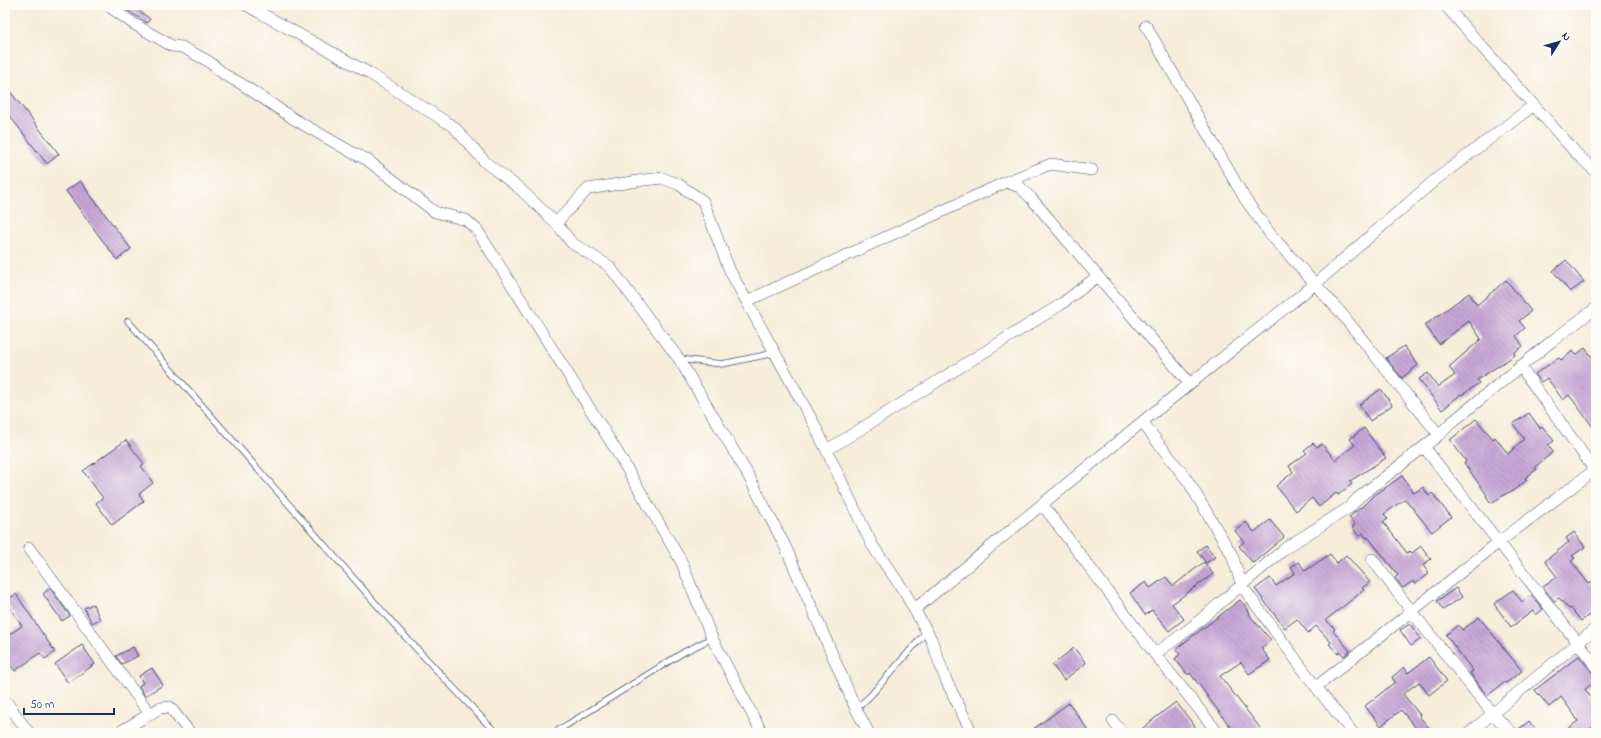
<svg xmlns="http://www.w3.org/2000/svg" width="1601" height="738" viewBox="0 0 1601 738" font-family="'Indie Flower',sans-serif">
<defs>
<pattern id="building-back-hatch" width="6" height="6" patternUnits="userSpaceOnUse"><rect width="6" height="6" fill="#c7a6d6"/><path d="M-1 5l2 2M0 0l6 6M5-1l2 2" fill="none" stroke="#a188b1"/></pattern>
</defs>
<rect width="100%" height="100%" fill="#fdfcf7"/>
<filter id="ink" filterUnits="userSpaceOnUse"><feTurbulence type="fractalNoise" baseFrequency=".025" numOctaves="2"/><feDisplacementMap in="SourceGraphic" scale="8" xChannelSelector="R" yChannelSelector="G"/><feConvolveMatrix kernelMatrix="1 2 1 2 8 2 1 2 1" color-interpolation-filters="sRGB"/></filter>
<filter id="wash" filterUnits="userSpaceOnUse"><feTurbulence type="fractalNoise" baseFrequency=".012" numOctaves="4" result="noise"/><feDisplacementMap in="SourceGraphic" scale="16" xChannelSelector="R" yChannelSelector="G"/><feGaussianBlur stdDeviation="0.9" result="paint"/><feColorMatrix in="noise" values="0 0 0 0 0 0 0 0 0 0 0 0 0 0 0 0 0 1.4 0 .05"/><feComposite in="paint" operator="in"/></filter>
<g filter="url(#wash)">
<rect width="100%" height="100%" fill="#f6ecd9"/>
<g id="blocks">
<!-- building -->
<path fill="url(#building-back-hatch)" d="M119 5H131L150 19 147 23Z
M5 85 59 154 47 164 5 110Z
M80 181 131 249 117 260 66 191Z
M1566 260 1584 282 1570 292 1553 271Z
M1506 280 1531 311 1519 321 1525 328 1516 336 1523 346 1514 353 1515 355 1477 380 1479 383 1462 395 1461 394 1442 410 1419 379 1428 373 1438 387 1455 375 1449 367 1481 339 1469 321 1439 344 1425 325 1469 293 1477 305Z
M1404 346 1418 365 1402 378 1386 358Z
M1585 348 1596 362V431L1569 395 1563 400 1547 378 1541 382 1535 374 1559 358 1561 360 1573 351 1576 355Z
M1381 389 1392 405 1370 421 1359 405Z
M1529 413 1540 428 1542 426 1554 441 1548 445 1553 452 1535 467 1537 469 1525 478 1527 480 1510 493 1509 492 1491 503 1486 496 1487 495 1464 463 1466 461 1450 440 1476 419 1493 439 1495 437 1508 454 1524 439 1513 424Z
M1364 428 1386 458 1350 481 1352 484 1338 495 1336 493 1319 507 1312 498 1296 511 1276 486 1293 472 1289 466 1307 453 1304 450 1313 443 1317 447 1322 444 1335 460 1355 445 1350 439Z
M126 440 144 464 141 466 153 483 139 494 144 501 112 525 96 503 103 498 83 471Z
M1402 476 1414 493 1423 487 1429 496 1432 493 1451 517 1432 532 1405 499 1384 514 1388 519 1383 522 1407 553 1410 551 1412 553 1421 546 1431 559 1423 565 1429 574 1415 584 1413 581 1403 588 1395 578 1398 575 1368 537 1366 538 1363 533 1359 536 1352 527 1355 525 1349 517 1364 505 1372 497Z
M1270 520 1284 537 1253 563 1239 546 1244 542 1235 531 1246 522 1254 532Z
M1574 532 1585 547 1572 556 1575 558 1571 561 1589 584 1596 579V610L1581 621 1571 608 1569 609 1559 598 1554 601 1543 587 1557 577 1545 561 1569 542 1566 538Z
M1206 545 1215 557 1206 563 1197 551Z
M1330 554 1337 563 1346 555 1370 582 1362 588 1364 590 1326 620 1335 629 1333 631 1350 651 1344 656 1340 652 1338 654 1329 644 1331 642 1316 626 1308 633 1297 619 1285 628 1255 589 1270 578 1276 586 1295 573 1291 567 1299 562 1305 571Z
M1204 562 1213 574 1172 604 1184 619 1169 631 1152 610 1145 615 1130 593 1146 582 1150 588 1166 577 1173 586Z
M50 588 70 616 62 621 43 594Z
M1456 588 1462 597 1443 610 1437 601Z
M1513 590 1522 602 1531 595 1543 609 1536 615 1533 611 1511 627 1494 604Z
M16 594 55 652 45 659 40 653 15 671 5 658V637L22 626 5 601Z
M1240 600 1247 608 1251 617 1271 640 1261 648 1270 660 1249 674 1241 662 1220 676 1264 733H1235L1190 673 1188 675 1175 659 1180 654 1176 649Z
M93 604 100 619 92 623 84 608Z
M1479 617 1522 671 1506 683 1505 682 1487 696 1470 673 1473 671 1446 635 1458 625 1462 630Z
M1410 624 1421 639 1411 646 1400 630Z
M82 645 95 664 68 683 55 664Z
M133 647 138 656 122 664 116 656Z
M1074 648 1086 663 1064 680 1052 665Z
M1579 656 1596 677V681L1585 689 1596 705V725L1584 733H1562L1578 721 1573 713 1561 697 1549 707 1535 690Z
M1429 657 1447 681 1429 695 1419 682 1403 694 1420 715 1419 716 1433 733H1420L1401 710 1381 726 1365 706 1395 682 1392 677 1404 667 1408 673Z
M152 668 163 685 145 696 139 686 143 683 139 676Z
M1176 702 1200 733H1137L1155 718Z
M1069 703 1090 733H1028L1062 708Z
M1529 721 1538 733H1519L1518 730Z"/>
</g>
</g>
<g filter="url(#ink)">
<use href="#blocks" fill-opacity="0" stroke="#3c4b70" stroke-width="1"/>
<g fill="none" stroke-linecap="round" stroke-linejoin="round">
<defs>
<path id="lane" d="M128 321 399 630 496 733
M679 359 722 364 775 353
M856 709 871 695 927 631
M554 733 684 652 712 638"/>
<path id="street" d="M107 5 134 24 172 46 182 47 208 61 225 75 240 83 294 119 353 153 366 159 435 212 466 220 477 230 616 450 681 561 712 638 762 733
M246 5 369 73 454 127 486 163 519 188 556 223 572 243 609 266 679 359 747 473 785 546 856 709 869 733
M1445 5 1576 153 1596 172
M1146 26 1245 199 1271 235 1341 313 1439 435
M1006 182 1051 164 1092 170
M556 223 588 189 644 180 662 178 678 184 703 201 730 271 814 424 872 545 904 591 931 639 946 680 972 733
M747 301 1006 182 1020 187 1031 198 1190 384
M1520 366 1596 472
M1142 422 1188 481 1232 555 1242 586 1316 687 1353 733
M1424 447 1596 666
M827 450 1060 305 1098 276
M1042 504 1155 654 1218 733
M29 548 150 714
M1372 559 1412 612 1493 714 1512 733
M915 609 1142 422 1315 284 1435 180 1534 105
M1155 654 1188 630 1287 547 1350 507 1358 498 1439 435 1451 423 1552 341 1596 308
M1316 687 1499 542 1596 469
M5 700 29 733
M1113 721 1122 733
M118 733 160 708 170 707 190 733
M1469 733 1596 628"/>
</defs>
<!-- lane casing -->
<use href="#lane" stroke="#3c4b70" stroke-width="7"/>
<!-- street casing -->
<use href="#street" stroke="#3c4b70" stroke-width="12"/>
<!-- lane -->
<use href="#lane" stroke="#fff" stroke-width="5.5"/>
<!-- street -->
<use href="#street" stroke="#fff" stroke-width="11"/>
</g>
</g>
<!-- margin -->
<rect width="1601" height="738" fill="none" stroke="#fdfcf7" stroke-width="20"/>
<!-- north arrow -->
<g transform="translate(1559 42) rotate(53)" stroke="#fdfcf7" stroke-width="3" paint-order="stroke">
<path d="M0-3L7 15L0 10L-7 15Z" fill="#1b2f5e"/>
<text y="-6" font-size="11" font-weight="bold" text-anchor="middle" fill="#1b2f5e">N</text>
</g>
<!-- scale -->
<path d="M24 708v6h90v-6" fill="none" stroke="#1b2f5e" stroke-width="2"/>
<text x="30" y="708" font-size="12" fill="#1b2f5e" stroke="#fdfcf7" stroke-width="3" paint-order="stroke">50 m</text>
</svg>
